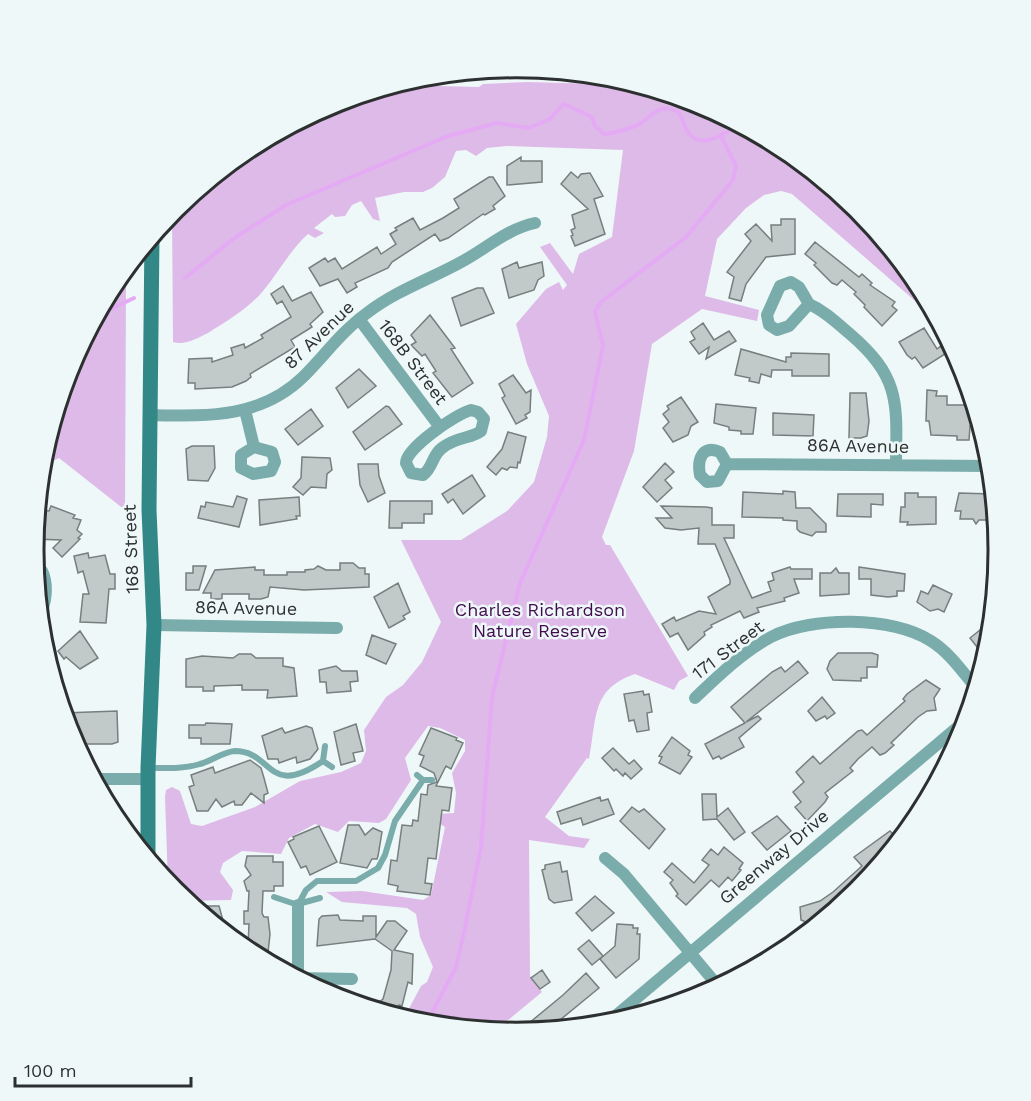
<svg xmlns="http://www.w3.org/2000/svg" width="1031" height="1101" viewBox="0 0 1031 1101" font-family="'Work Sans',sans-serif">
<rect width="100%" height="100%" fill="#eff8f8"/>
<!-- green -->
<path fill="#debae8" d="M527 82C552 83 576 83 600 84 612 84 625 83 637 85 764 115 876 206 937 320L792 194 781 191 764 195 746 208 717 239 705 296 759 310 757 321 702 309 652 344 634 451 602 537 606 545H610L688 676 679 681 674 690 635 674C591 689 597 718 589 759L587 758 545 817 569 836 590 839 584 848 529 840 530 976 542 992 495 1031 421 1024 404 1018 421 986 427 982 433 967 420 937 416 914 407 908 342 902 326 892 362 891 423 900 431 895 445 827 437 822V814L454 813 456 793 452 773 465 751V740L440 728 428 726 405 758 411 780 386 819 379 823 349 821 338 832 315 824 289 838 281 854 242 851 223 863 220 872 233 890 231 900 185 901 168 884 165 797 166 790 172 787 180 791 191 824 202 826 255 807 300 781 341 772 361 763 366 751 364 730 386 697 403 685 422 662 441 622 401 540H461L507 511 534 482 547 437 549 416 527 364 516 324 546 289 559 282 563 290 567 285 540 247 550 243 573 274 579 254 612 237 623 150 507 146 487 148 476 156 466 150 456 151 445 177 432 188 423 192H404L375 198 380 221 373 219 361 201 352 205 345 216 335 217 332 214 314 228 324 233 315 238 308 234C290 250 279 272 263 291 248 309 227 321 208 333 198 338 184 346 173 342L172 212 248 149 331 105 396 85 479 87 483 84Z
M119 283 126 284 125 510 59 458 41 467 70 366 111 288Z"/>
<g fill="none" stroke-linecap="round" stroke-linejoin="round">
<!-- stream -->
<path stroke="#e4aaf4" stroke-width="4" d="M185 278 233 239 286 205 448 136 497 123 529 128 550 119 564 104 592 117 595 126 604 134C614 133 633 128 641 123 655 113 660 103 678 112 683 118 684 127 689 134 703 150 725 133 737 125
M96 316 134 298
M426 1024 456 967 465 928 481 847 492 697 520 583 584 440 603 346 595 311 601 302 686 237 733 180 736 166 721 136"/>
</g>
<!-- building -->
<path fill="#c1cac9" stroke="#767e7e" stroke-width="1.5" d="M521 157V161H542V182L507 185V166Z
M571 172 578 178 581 174 590 173 603 196 594 199 605 234 575 246 571 236 573 235 571 230 575 228 572 215 588 209 561 184Z
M489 177H493L505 196 493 206 495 209 485 215 483 214 448 238 440 241 435 234 392 262 388 268 355 283 357 287 347 293 338 279 320 286 309 268 325 258 328 262 335 258 342 269 377 247 381 254 396 244 390 234 397 230 395 228 413 218 420 230 443 218 459 208 454 199Z
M781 219H795V254L766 257 746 284 741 301 729 298 734 277 727 272 751 241 745 234 756 224 772 241 771 225H781Z
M815 242 859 277 862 274 872 283 870 285 895 302 892 306 897 310 882 326 864 307 865 305 854 294 856 292 842 280 837 285 832 283 814 265 816 263 805 254Z
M517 262 519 268 542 262 544 276 538 280 534 290 509 298 502 269Z
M283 286 292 301 311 292 323 312 310 324 312 327 291 340 295 347 250 374 251 377 246 381 232 387 195 389V383H188L189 359 212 358V362L233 355 231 348 244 344 245 348 263 338 261 335 291 317 282 301 277 304 271 294Z
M477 288H483L494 313 461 326 452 298Z
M430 315 455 348 451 349 473 383 452 397 433 373 436 371 425 354 422 356 411 345 416 342 411 335Z
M703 323 714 340 729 331 736 341 706 359 709 347 699 354 690 342 695 339 691 332Z
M924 328 937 349 941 346 945 354 923 368 915 357 912 359 907 355 899 342Z
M741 349 786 362V357H791V353L829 354V376H792V370H772L771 377 761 374 759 383 749 381 750 378 735 375Z
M359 369 376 386 348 408 336 388Z
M513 375 526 393 531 390 530 412 525 415 527 418 516 424 502 398 505 396 499 384Z
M927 390 937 391 936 396H947V405H973L979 426H970L969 440H957V436L931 435 929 421H926Z
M850 393H866L869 421 867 436 861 438H849Z
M681 397 698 422 691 426 688 435 673 442 663 428 669 422 663 414 669 409 667 406Z
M716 404 756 408 753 434H741V431L729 430V427L714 423Z
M386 406 389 407 402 424 365 450 353 432Z
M311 409 323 426 298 445 285 429Z
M773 413 814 415 813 436 773 435Z
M508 432 526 437 520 463 518 462 517 468 510 467 507 470 502 468 496 475 487 467 502 449Z
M192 446H214L215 468 208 481 188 480 186 449Z
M302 457 330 458 332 470 327 474 326 488 311 487 303 495 293 487 301 478Z
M665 463 674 472 665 480 672 488 657 502 643 487Z
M358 464H378L379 476 385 493 368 502 360 485Z
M472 475 485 496 463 514 453 499 448 503 442 494Z
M783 491 795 492 796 508H810L826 524V532H816L812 536 800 532 797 529V521L783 520V518L742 517 743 492 783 494Z
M905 493H918V497H936V524L907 525 908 522H900L901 507H905Z
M959 493 992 494 993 520H979L976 524 973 519H960L961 511H955Z
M838 494H883V505L871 504V517L837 516Z
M237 496 247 499 239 527 198 518 201 506 205 507 206 502 233 507Z
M299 497 300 516H296L297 519 260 525 259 500Z
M390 501H432V514H424V523H402V528H389Z
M51 506 75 515 73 518 81 520 77 530 82 534 78 538 80 539 62 557 53 548 61 540 34 539 37 510 49 511Z
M661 506 706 507 712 508V525H734V538H724L752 598 771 591 768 582 774 580 772 573 790 567 791 569H812V579H794L799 593 784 598 785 601 757 608 759 612 744 618 740 611 711 625 712 627 704 632 705 635 688 650 678 633 670 637 662 624 674 617 676 621 699 611 716 614 708 597 730 584V580L715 544H698L699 528 681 530 665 528 656 518H672Z
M88 553 89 558 105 555 110 574H115V589H109L106 623 80 622 83 594H89L83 571 78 573 74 556Z
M340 563H353L359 568H365V574H369V587L304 590 270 587 268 597 261 599H249V594H222V599H211V593H203L215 570 255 567V570H264V575H287V572H305V570L314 569 318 566 326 570H340Z
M193 566H206L199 590H186V573H193Z
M859 567 905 574 904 591H897V596L888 597 871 595V579H859Z
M836 568 839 573H849V594L820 596V573H831Z
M398 583 410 612 403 616 405 619 389 628 374 597Z
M933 585 952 594 944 612 938 609 930 611 917 602 921 591 928 594Z
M980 630 985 635 990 631 985 657 970 638Z
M80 631 98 658 80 669 66 657 64 659 58 651Z
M372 635 396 644 386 664 366 655Z
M838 653H872L878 655 877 667H867V678H861V681L833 680 827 669 830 661Z
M239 654H251L256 658H283V666L294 668 297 696 267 698 268 690H242V685L214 686V691H203V687H186V659L202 656 233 658Z
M798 661 808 673 746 722 758 716 761 719 739 738 744 747 721 759 719 756 713 759 705 744 745 723 731 707 772 672 781 667 785 672Z
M336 666 342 671H357L358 681 350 682 351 691 327 693 326 682H320L319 670Z
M926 680 940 689 934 698 936 710 927 711 918 717 891 743 894 745 885 753 880 755 872 747 858 759 850 768 853 771 825 793 828 797 825 802 807 821 795 807 801 802 793 792 804 782 796 772 813 756 820 764 858 731 862 730 867 735 905 701 903 699 907 694Z
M643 691 644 695 649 694 652 712 647 713 649 730 637 732 634 720 629 721 624 694Z
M822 697 835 713 827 719 825 716 816 721 808 711Z
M117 711 118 742 112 744H75L63 713Z
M206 723 232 724 230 744H201V738H189V725H205Z
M356 724 363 751 353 753 355 761 341 765 334 732Z
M306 726 312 728 318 749 310 759 297 763 296 757 279 763 278 759H268L262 736 282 728 285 733Z
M431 728 457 738 456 740 463 743 451 769 446 766 436 786 452 788 449 811 442 810 436 859 428 858 425 883 432 884 430 895 397 891 398 886 388 884 391 860 397 861 402 825 412 826 413 820 418 821 421 794 427 795 428 785 437 782 434 773 420 766 424 756 419 754Z
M672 737 690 751 688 755 692 757 680 774 659 763 662 757 659 756Z
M613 748 629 764 634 760 642 769 631 779 625 773 623 776 616 769 614 771 602 758Z
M250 760 261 768 264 778 268 793 264 795V803L251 793 242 805H235L234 801 222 807 216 799 208 811H197L189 787 194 785 191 775 213 767 215 773Z
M702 794H716L717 817 728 808 745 832 734 840 717 819 703 820Z
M600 797 601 801 608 799 614 814 583 825 581 818 561 824 557 812Z
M632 807 639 812 644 809 665 829 649 849 620 821Z
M777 816 791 831 767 850 752 833Z
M910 820 913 823 856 892 815 926 801 920 800 907 820 901 833 892 862 866 854 857 890 831 893 834Z
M348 825H359L365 835 373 828 382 832 378 856 377 859H372L367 868 340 863Z
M319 826 337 862 310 875 306 866 301 868 288 842 294 839 293 837Z
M724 847 743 863 739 869 741 870 732 881 728 877 719 887 711 880 686 905 676 896 678 894 670 883 673 880 664 872 672 863 694 883 709 865 702 860 711 849 718 855Z
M247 856H273V862H283V886H274V891H263L262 913 264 917H268L270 934 267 962 239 945H248L249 924H244V911H248L249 891H247L244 881 251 875 245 866Z
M560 862 562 872 567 871 572 900 554 903 549 899 542 870 545 869V865Z
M595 896 614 913 592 931 576 913Z
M204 906H219L224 924 219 928 204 916Z
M338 915 340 920 363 921V916H376V937L387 921H395L407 931 394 950 413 954 412 984 408 982 402 1006 399 1005 396 1016 371 1008 383 999 391 970 392 951 375 939 317 946 319 919 322 916Z
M617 924 633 925V928H638L637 934H640L639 959 616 978 600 959 615 946Z
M589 940 603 956 592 965 578 949Z
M542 970 550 982 540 989 531 978Z
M586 973 599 988 560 1020 564 1025 560 1029 517 1033 563 995Z"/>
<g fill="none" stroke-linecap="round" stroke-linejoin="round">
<!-- lane -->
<path stroke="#79acab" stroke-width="6" d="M323 761 332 767
M149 768C166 768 184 769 200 764 212 761 222 752 235 751 273 751 267 799 323 761L325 746
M417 775 423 780H432
M274 897 298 905
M298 904 320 898
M298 905 306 890 317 881H356L378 868 385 855 395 821 423 780"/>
<!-- street -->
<path stroke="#79acab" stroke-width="12" d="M791 282 799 287 809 304 789 326 777 330 769 325 767 315 780 286Z
M809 304C825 311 837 323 850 334 900 377 897 402 896 464
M359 319 439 426
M245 410 254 447
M471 410 478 412 484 419 481 431C471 439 457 436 442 448 432 455 433 468 423 475L411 473 406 463C406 448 456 414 471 410Z
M150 415C205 416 260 419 303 377 325 355 342 331 367 313 397 290 431 279 463 261 487 248 507 229 535 223
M254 447 272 452 275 462 271 471 253 474 241 468V455Z
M727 464 718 481 707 482 700 475C697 460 702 444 720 452L727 464 990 466
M35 568 42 571C48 583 47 604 39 615
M154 625 337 628
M695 698C718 676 743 652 771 637 811 616 893 616 931 641 950 653 962 671 976 688
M93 779H148
M605 858 624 874 718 986
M298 905V979
M298 978 352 979
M606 1024 966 720"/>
<!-- secondary -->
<path stroke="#328787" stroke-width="15" d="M497 70 545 71
M148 860V768L154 625 149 510 152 236"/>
</g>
<g text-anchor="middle" stroke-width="5" stroke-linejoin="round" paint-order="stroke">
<!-- street labels -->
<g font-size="18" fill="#2d3030" stroke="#eff8f8">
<text transform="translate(319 335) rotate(-44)" y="6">87 Avenue</text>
<text transform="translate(413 362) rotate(53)" y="6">168B Street</text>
<text transform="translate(858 446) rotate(1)" y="6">86A Avenue</text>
<text transform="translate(131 549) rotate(-92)" y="6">168 Street</text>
<text transform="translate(246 608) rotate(1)" y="6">86A Avenue</text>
<text transform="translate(728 650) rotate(-37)" y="6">171 Street</text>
<text transform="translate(774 857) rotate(-40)" y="6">Greenway Drive</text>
</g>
<!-- park labels -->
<g font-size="18" fill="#410c4e" stroke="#eff8f8">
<text x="540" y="616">Charles Richardson<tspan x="540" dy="21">Nature Reserve</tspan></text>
</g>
</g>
<!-- crop -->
<path d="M0 0H1031V1101H0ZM44 550a472 472 0 1 1 944 0a472 472 0 1 1-944 0Z" fill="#eff8f8" fill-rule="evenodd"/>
<path fill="none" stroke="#2d3030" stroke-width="3" d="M44 550a472 472 0 1 1 944 0a472 472 0 1 1-944 0Z"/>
<!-- scale -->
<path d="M15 1077v9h176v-9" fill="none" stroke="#2d3030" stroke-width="3"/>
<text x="24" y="1077" font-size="18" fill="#2d3030" stroke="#eff8f8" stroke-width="4.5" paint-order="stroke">100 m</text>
</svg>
